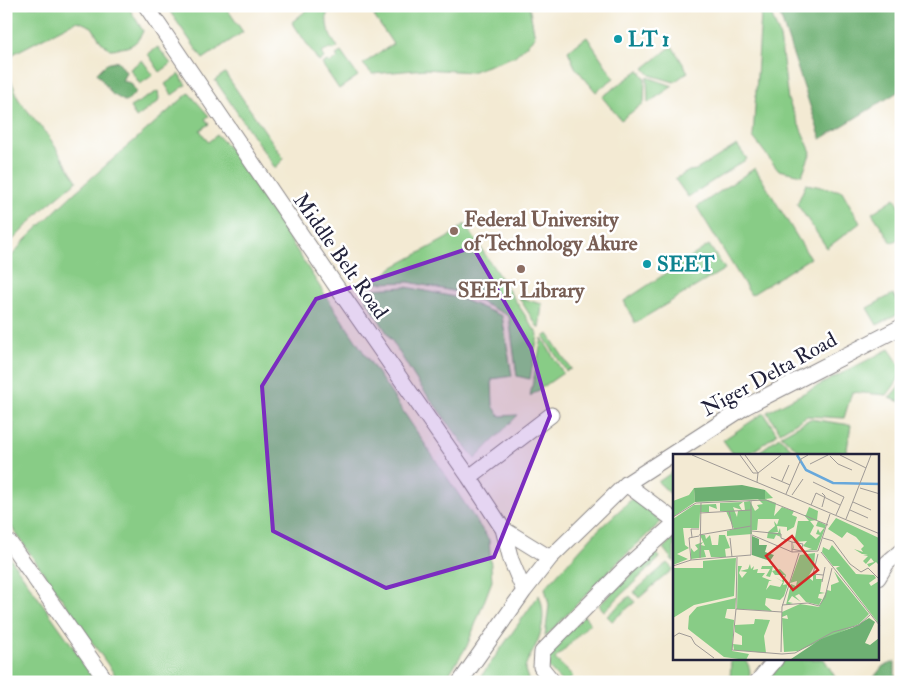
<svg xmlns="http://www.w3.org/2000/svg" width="907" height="688" viewBox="0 0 907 688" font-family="'IM FELL Double Pica',serif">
<rect width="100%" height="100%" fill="#fff"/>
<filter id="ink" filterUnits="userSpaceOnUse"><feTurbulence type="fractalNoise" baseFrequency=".02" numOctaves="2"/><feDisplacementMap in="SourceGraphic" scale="10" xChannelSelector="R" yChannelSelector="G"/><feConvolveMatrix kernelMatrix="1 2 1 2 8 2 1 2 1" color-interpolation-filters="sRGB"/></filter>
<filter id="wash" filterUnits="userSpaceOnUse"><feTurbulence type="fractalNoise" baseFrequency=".0096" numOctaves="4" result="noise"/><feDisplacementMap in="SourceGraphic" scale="20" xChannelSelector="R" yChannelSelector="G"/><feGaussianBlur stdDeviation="1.12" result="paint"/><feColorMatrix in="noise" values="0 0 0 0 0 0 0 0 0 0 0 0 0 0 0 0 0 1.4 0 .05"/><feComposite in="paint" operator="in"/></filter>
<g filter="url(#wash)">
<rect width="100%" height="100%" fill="#f3ead3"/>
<!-- green -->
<path fill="#88cc86" stroke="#557760" d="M6 6H128L143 31C136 47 127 48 110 49L101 42 92 27 78 21 66 26 13 54 8 73 19 100 49 137 77 181 44 208 6 247Z
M166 6H225L243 32 203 59Z
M312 6H328C325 23 327 34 338 47L333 50 330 48 322 53 324 58 319 62 292 22Z
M388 6H529L535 37 515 56 471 72 425 69 372 74 363 64 393 44 374 16Z
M764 6H768L780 37 788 100 811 152 802 175 778 170 753 137 761 15Z
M587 37 614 78 596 92 575 67 568 51Z
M672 46 688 72 674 82 650 75 644 68Z
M158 47 171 64 160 72 148 54Z
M341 52 358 76 339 89 322 64 327 61 330 63 338 58 336 55Z
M142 60 153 75 140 84 130 69Z
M639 70 645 78 644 103 621 120 602 97Z
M225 73 284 159 275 168 215 80Z
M179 74 186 85 172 95 165 84Z
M647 77 673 86 648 103Z
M158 91 159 98 158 102 136 118 130 107Z
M189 93 209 116 205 119 209 124 200 130 208 142 217 135 226 144 257 188 320 287 489 540 492 581 467 646 444 682H120L6 519V464L14 424 6 422V263L25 240 73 194Z
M737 145 747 159 688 197 675 179 689 171 696 170Z
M755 168 810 258 751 295 697 207Z
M806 184 842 191 860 223 827 248 797 204Z
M895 198 901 208V237L892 243 872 213Z
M465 224 538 335 530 379 517 376 509 316 462 293 409 282 375 283 392 268 447 238Z
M709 245 725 269 635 323 624 301Z
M406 287 459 298 502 316 512 376 492 379 493 406 500 416 518 415 475 459 419 384 366 299 370 289Z
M893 294 901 307V313L877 325 867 308Z
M519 298 542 304 539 329Z
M548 334 571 369 566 371 544 337Z
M542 338 563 373 530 396Z
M889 349C906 373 904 372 887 395L852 392 844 418 807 416 780 432 767 412Z
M901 384V402L889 398Z
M764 413 777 434 748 455H734L723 440Z
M810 419 851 425 846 455H803L781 435Z
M779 437 798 455H778L776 452 772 455H755Z
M674 471V497L658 482Z
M634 497 661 522 618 562 545 637 549 605 545 588 597 531Z
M674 537V562L663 548Z
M655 552 660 558 604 611 599 605Z
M10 558 98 682H6V561Z
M667 563 673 569 639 598 634 592Z
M539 595C546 613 543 632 534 649 531 656 525 662 525 670 526 674 528 678 529 682H477Z
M630 596 635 602 612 621 607 616Z
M584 616 590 623 555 659 573 676 567 682H562L546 665 549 652Z
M731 659H745C750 667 752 673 747 682H730Z
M784 659H824L838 682H765Z"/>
<!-- forest -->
<path fill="#6eb073" stroke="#486957" d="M777 6H901V90L821 139Z
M118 61 126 72 122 81 131 83 136 92 126 102 112 94 97 73 106 64Z
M895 662V675L899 682H870L883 666Z"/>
</g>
<g filter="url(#ink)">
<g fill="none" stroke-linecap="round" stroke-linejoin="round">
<defs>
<path id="street" d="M146 6 334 283 469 477 503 529 511 560 524 591
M469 477 475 473 551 415
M626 484 674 520
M503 529 550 558
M6 546 10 543 107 682
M878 578 887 563 901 551
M460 682 524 591 550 558 626 484 745 407 901 327
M553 682 541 667 542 652 625 568 674 524
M757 682 776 659"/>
</defs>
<!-- street casing -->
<use href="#street" stroke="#8a8687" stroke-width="17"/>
<!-- street -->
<use href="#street" stroke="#fff" stroke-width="15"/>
</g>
</g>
<!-- marked area -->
<path fill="#7b2cbf" fill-opacity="0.2" stroke="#7b2cbf" stroke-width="4" stroke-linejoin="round" d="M473 247 531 348 550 416 494 557 386 588 273 531 262 386 316 299Z"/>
<!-- markers -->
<g fill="#0f9aa8" stroke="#fff" stroke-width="2">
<circle cx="618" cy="39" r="5"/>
<circle cx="647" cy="264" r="5"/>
</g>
<g fill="#8d6e63" stroke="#fff" stroke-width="2">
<circle cx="454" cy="231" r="5"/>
<circle cx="521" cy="269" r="5"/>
</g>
<g text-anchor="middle" stroke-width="5" stroke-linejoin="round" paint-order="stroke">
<!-- culture labels -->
<g font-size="21" font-weight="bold" fill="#0d838f" stroke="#fff" text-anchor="start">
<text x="628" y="46">LT 1</text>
<text x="657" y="271">SEET</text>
</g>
<!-- education labels -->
<g font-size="21" font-weight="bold" fill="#785e54" stroke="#fff" text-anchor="start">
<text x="464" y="226">Federal University<tspan x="464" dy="24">of Technology Akure</tspan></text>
<text x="521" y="297" text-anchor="middle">SEET Library</text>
</g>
<!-- street labels -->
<g font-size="21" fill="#22223b" stroke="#fff">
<text transform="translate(341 256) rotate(55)" y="7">Middle Belt Road</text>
<text transform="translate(769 374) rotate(-29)" y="7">Niger Delta Road</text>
</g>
</g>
<!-- overview -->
<g transform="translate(673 454)">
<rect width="206" height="206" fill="#f3ead3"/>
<path d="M21 34 22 48 0 63V47L16 41ZM92 36 100 44 92 45 103 49 101 62 109 53 121 57 119 61 124 63 121 73 114 77V73L104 72 105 78H99L105 79 107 74 108 83 103 81 101 85 94 84 95 78 102 72 101 67 104 71 106 65H85L84 76H79V80L54 82V77L61 75 53 57H47V49L70 48 66 51 69 56 60 53 64 63 65 57 72 56 71 48 77 47 82 57 86 54 84 51 90 50 85 45 92 44ZM43 50 44 55 36 52V58H27L26 74H10L12 91 16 94 4 100 15 105 0 111V65L21 51ZM136 53 145 57 144 66 137 67 141 72 137 80 143 85 147 81 143 80 145 75 147 79 151 74 143 72 145 67 153 71 144 96 129 97 139 95 130 92 134 87 121 88V94L120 95 125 67H136L131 61H133ZM163 64 206 84V111L203 108 196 113 194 110 201 108 198 104 193 110 190 107 195 102 190 101 195 100H189L181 95 190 98 188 95 191 92 183 83 174 78 169 84 155 75ZM27 81H32L33 85 37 81 39 91H45L46 81H52L57 94 52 95 53 103H38L36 96H31L33 103 18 105V94L21 98 25 95 22 91 30 88 28 91 32 92ZM159 91 183 120 201 121 203 124 196 129 198 132 206 127V170L163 114 167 112H160L149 98 150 93 156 96ZM142 99 141 113 135 123 140 127V120L143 121V125H149L147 138 152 139 146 140 145 144 149 145 146 151 133 148 126 140 122 142 128 148 119 142 115 148 120 149 113 151 118 130 123 132 124 127 117 129 127 101ZM63 104 61 142 21 151 0 164V114H30V107ZM77 110 78 115 81 112 80 116 85 115 84 119H92L89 123 99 127H96L93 136 97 131 107 133 110 128 102 123 109 127 112 121H102L99 117 97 123 93 122 97 115H88L89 112H100L99 117 107 115 113 121 110 131 115 130 111 142 107 146 93 144 92 151 99 157 64 155 65 112H69L66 119 69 124 74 118 67 117 75 115ZM161 117 196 160 186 170 125 197 111 198 109 164 115 165 114 161 109 163V158L127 150 146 153 154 136 158 137V131L166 128ZM63 144 62 155H54L52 164 61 166 59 197 76 200 73 206 51 203 15 175 16 162 24 153ZM82 165 97 166 91 182 93 199 61 196 60 190 69 191V182L62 178V171L81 170Z" fill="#88cc86"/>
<path d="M69 31 92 36V45L22 48 21 34ZM79 82 86 85V91H94L92 98 101 101 97 107 79 101ZM196 164 202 168 192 189 197 191 206 184V206L118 205 148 185 181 173Z" fill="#6eb073"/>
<path fill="none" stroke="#68a8db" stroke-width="2.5" d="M124 1 133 16 160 29 207 30"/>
<path fill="none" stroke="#9f9a96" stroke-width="1" d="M19 1 207 80M67 1 80 19H85M72 1 85 19 84 28M167 1 193 14M157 2 165 10 179 16M137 10 155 1M85 19 108 1M98 23 117 31M109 27 116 11M140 28 171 43 163 61M187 34 207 40M113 40 128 5 135 1M119 41 130 25M180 48 198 56M138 51 143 39 167 51M149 53 152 42 149 39M177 56 195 64M56 57 60 75M27 59 78 56M0 63 23 49 93 46 155 71M173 65 198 1M79 77 108 80V84L119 88V98M26 81 78 72M79 81 119 98 145 97M19 83 18 75H26M57 84 59 103M150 84 160 87 177 110 188 118 195 114 207 126M119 88 130 90 128 97 119 95M145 97 157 60M148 98 207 172M145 100 140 120 150 121M64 103 63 155 109 158M27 104 28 49M18 106 16 84 26 82M0 112 18 106 78 101V47M149 128 152 113M109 151 135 149 146 152 152 143 159 114M63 155 59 196 109 200M0 183 6 179 18 183 22 190 41 204M108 198 109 153 126 99M109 200 122 199 160 178 186 171 197 161"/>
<path fill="#d62828" fill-opacity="0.15" stroke="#d62828" stroke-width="2.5" d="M119 82 145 116 120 136 93 102Z"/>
<rect width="206" height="206" fill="none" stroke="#22223b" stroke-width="2.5"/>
</g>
<!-- margin -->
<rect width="907" height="688" fill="none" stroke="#fff" stroke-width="25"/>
</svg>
